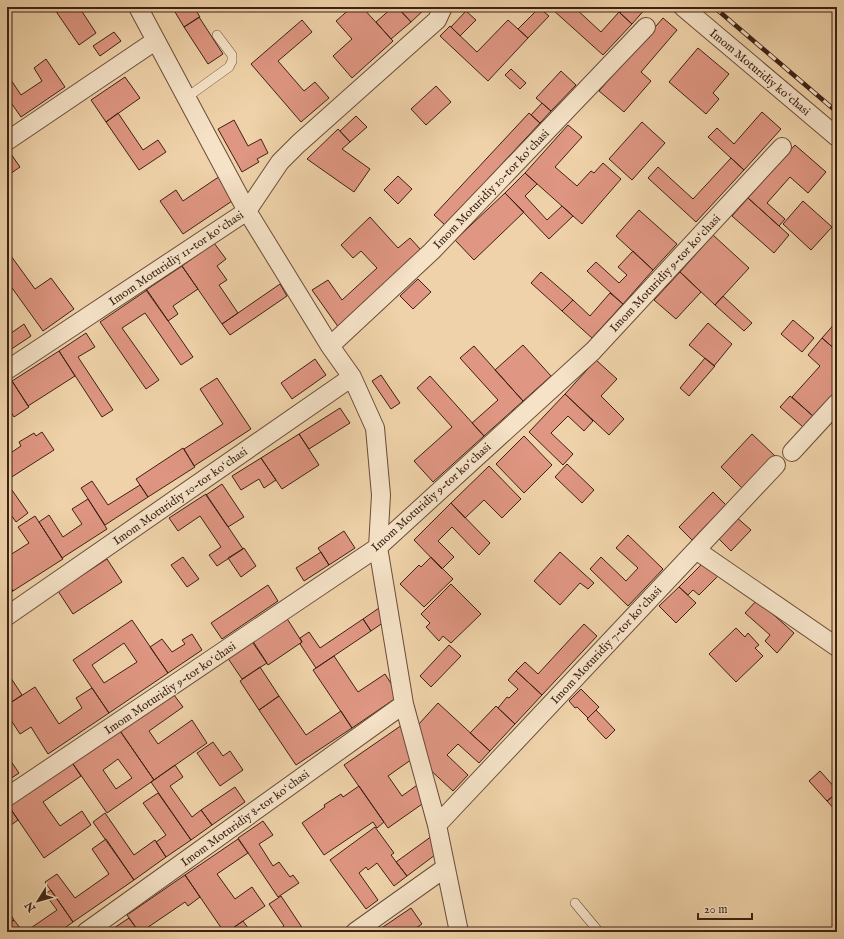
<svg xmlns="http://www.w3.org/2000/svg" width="844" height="939" viewBox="0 0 844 939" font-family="'IM FELL English',serif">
<rect width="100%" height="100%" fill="#efd2a9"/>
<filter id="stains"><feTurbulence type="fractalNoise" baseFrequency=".005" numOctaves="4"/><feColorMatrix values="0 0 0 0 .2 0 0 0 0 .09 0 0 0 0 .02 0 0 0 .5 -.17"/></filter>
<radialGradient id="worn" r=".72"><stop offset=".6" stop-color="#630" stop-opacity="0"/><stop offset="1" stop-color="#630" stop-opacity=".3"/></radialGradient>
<!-- building -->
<path fill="#df9682" stroke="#3d2115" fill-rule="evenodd" d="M53 7H79L96 33 79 45Z
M172 7H194L200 17 184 27Z
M352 7H362L393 41 352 78 333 56 352 39 336 21Z
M393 7H397L411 22 391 39 376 22Z
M397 7H427L411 22Z
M555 7H574L601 32 619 12 632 24 603 55 553 10Z
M626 7H645L646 8 632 24 620 13Z
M539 8 549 16 528 38 518 29Z
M466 11 476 20 460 36 451 27Z
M199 17 223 54 208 64 184 27Z
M663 18 677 30 641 72 651 81 624 112 599 91Z
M302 20 312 32 278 61 304 91 315 82 329 98 301 122 251 64Z
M508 20 528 38 488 81 440 36 450 26 477 52Z
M114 32 121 41 100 56 93 46Z
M698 48 729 74 713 93 719 99 706 114 669 82Z
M46 59 65 87 21 117 7 97V74L21 95 42 81 34 68Z
M511 69 526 83 520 89 505 75Z
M561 71 576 85 551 111 536 98Z
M125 77 140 98 106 122 91 100Z
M436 86 451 102 426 125 411 109Z
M542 103 551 111 540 123 531 115Z
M762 112 781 129 744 170 708 137 717 128 734 144Z
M118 113 143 150 158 140 166 152 139 170 106 122Z
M529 113 540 123 445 225 434 215Z
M356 116 367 127 350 142 340 131Z
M234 120 248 146 261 139 268 153 257 159 259 162 242 172 218 129Z
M642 122 665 143 632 180 609 159Z
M568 125 582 137 555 167 577 186 591 171 594 173 603 163 621 179 582 224 525 173Z
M338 129 350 142 342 149 370 169 354 192 307 159Z
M795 145 826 172 808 193 790 177 767 203 785 219 779 226 748 198Z
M11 154 20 167 7 176V157Z
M731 158 744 170 696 222 648 178 658 167 693 199Z
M525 173 537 184 525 196 547 220 562 206 573 216 549 239 505 193Z
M223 174 238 197 183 234 160 201 176 190 183 201Z
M398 176 412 189 398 204 384 190Z
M505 193 524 212 474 260 455 240Z
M748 198 789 235 774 253 732 216Z
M803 201 832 227 811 250 783 224Z
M639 210 677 244 653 270 616 236Z
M370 217 398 248 410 238 421 250 339 328 312 290 328 280 342 300 377 268 361 251 353 258 341 245Z
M713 235 749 268 715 305 680 272Z
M214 243 226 259 217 266 227 280 219 285 238 313 222 324 182 266Z
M633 251 653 270 623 304 587 271 596 262 619 283 627 275 618 267Z
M11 256 35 289 51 278 74 309 43 331 7 281V258Z
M182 266 198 289 173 306 178 314 168 321 146 290Z
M541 272 573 300 562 311 531 283Z
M680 272 701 292 676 319 654 300Z
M418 279 431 292 413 309 400 296Z
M280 284 287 296 230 335 222 324Z
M147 290 193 357 181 365 145 313 122 328 159 380 146 389 100 322Z
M610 293 623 304 592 338 562 311 573 300 590 316Z
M723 296 752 323 744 331 715 305Z
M793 320 814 338 802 352 781 334Z
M837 321V351L822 338Z
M708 323 732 344 714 366 689 345Z
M24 324 31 336 7 352V336Z
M86 333 95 347 78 357 113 410 102 417 59 351Z
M822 338 837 351V391L814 417 792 397 820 366 808 355Z
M523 345 551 376 523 401 495 370Z
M474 346 523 401 484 436 472 423 498 400 460 358Z
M59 351 75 376 28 406 12 381Z
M705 358 715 366 689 396 680 388Z
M315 359 326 375 292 399 281 383Z
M596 360 617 379 601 396 624 419 609 435 565 394Z
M381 375 400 403 391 409 372 381Z
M430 376 484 436 433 482 414 461 452 427 417 388Z
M217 378 251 429 194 466 184 449 223 424 200 389Z
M12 381 29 407 14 417 9 409 7 410V384Z
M565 394 593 421 584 431 568 416 551 433 573 454 563 465 529 432Z
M790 396 813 416 803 427 780 407Z
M340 408 350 423 309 449 299 434Z
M42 432 54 450 7 480V444L12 452 21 446 19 442 34 433 36 436Z
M299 434 319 465 282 489 261 458Z
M752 434 775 456 743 489 721 467Z
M524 436 552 465 524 493 496 464Z
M183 448 195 467 148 497 136 479Z
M261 458 276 480 264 488 259 479 241 490 232 476Z
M567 464 594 490 582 503 555 477Z
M489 466 521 499 502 518 484 500 465 518 451 503Z
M92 481 108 505 140 485 148 497 105 525 81 488Z
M7 483 28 513 16 522 7 509Z
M222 484 244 517 228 527 206 495Z
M713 492 726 505 692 540 679 527Z
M206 494 243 549 217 566 209 555 221 547 200 516 178 531 169 518Z
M88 499 107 529 62 558 39 522 49 515 63 537 82 524 72 509Z
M451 503 490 543 479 555 452 527 438 541 454 557 442 569 414 540Z
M35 516 63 559 13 591 7 581V557L29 543 18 527Z
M735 516 751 530 731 551 716 536Z
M344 531 355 548 329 565 318 548Z
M628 535 663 569 628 606 590 569 601 557 626 581 638 568 616 548Z
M244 548 256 566 241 577 228 558Z
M321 552 329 565 304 581 296 568Z
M560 552 594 583 588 589 580 583 560 605 534 581Z
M183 557 199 579 187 587 171 565Z
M431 557 453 579 424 607 400 584 419 565 421 567Z
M107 559 122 582 73 614 58 591Z
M707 559 721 573 699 595 693 590 688 595 679 587Z
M7 581 13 591 7 595Z
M451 584 481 614 451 643 443 636 439 641 426 627 430 623 421 614Z
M268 585 278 601 222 639 211 623Z
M679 587 696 603 676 623 659 606Z
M757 600 794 633 777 653 765 641 770 635 745 613Z
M379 608 387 620 371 631 363 619Z
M286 617 302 642 268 665 251 640Z
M363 619 371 631 316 668 300 644 302 642 300 638 309 632 320 648Z
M132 620 168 673 109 713 73 660ZM124 643 137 662 104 683 92 665Z
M584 624 597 636 542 695 516 671 525 662 538 674Z
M736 628 745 637 748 633 759 645 755 648 763 656 736 682 709 654Z
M192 634 202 650 168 673 150 647 162 639 172 652 185 644 182 640Z
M252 640 267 663 242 679 227 657Z
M449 645 461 656 431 687 420 676Z
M334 656 358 692 385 674 399 696 352 728 313 670Z
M260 667 279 696 259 710 240 681Z
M516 671 542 695 515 724 498 708 507 697 509 698 518 689 508 680Z
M7 672 22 695 7 705Z
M35 687 59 724 82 708 76 698 92 688 109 713 48 754 31 727 20 734 7 714V705Z
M581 689 599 707 588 718 577 707 575 708 569 701Z
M171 691 183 707 149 731 158 744 192 720 207 743 154 780 118 728Z
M279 696 306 735 341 711 352 728 296 765 259 710Z
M438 703 490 751 479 763 458 744 447 755 468 775 453 791 426 766 418 725Z
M496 706 515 724 490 751 470 733Z
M596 710 615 730 606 739 587 719Z
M402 725 415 757 388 776 402 796 420 783 425 802 388 828 344 765Z
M118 728 154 780 107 813 71 761ZM118 759 132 778 116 789 103 770Z
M213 742 223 756 230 751 243 770 220 786 197 753Z
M8 757 19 773 7 781V758Z
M71 761 81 776 43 802 60 826 82 811 91 825 44 858 8 805Z
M175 765 183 777 170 786 192 817 201 810 212 825 191 840 151 782Z
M820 771 837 790V793L827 801 809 781Z
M359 786 384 822 377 828 373 822 324 855 302 823 325 807 324 805 341 794 343 797Z
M235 787 245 802 212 825 201 810Z
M158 793 191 840 166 857 156 842 166 835 143 803Z
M837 793V812L827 801Z
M8 805 18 820 7 828V806Z
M105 813 134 855 155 840 166 857 134 880 93 822Z
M263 821 273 835 259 844 273 866 279 862 290 877 293 875 299 883 278 897 238 838Z
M375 827 394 853 391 855 407 876 394 886 377 863 368 870 366 867 359 873 378 900 366 909 330 860Z
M432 836 435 855 407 876 396 862Z
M106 839 134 880 73 922 45 882 57 874 75 898 109 874 92 849Z
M238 839 248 853 217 874 235 899 252 887 265 906 227 932H224L185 875Z
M185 875 200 897 188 906 185 902 141 932H139L127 915Z
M51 890 73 922 59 932H25L57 910 45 894Z
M281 896 305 932H276L284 926 269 904Z
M411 908 422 924 410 932H382L380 929Z
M7 909 14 920 7 925Z
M129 918 139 932H108Z
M14 920 23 932H10L7 928V925Z
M243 921 251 932H227Z"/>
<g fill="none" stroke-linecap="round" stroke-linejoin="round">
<defs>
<path id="lane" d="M186 98 229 67 232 61V55L217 35
M575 903 599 932"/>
<path id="street" d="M138 7 247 211 330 346 352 377 375 428 381 495 378 547 404 704 437 825 459 932
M683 7 837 137
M7 141 155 41
M330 346 432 251 646 27
M7 370 247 211 280 162 298 144 437 20 443 7
M792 452 837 403
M696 550 837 647
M7 616 352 377
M7 797 378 547 593 351 782 147
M437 825 776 465
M86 932 404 704
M355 932 445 868"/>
</defs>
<!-- lane casing -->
<use href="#lane" stroke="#6a4d3a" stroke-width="10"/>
<!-- street casing -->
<use href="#street" stroke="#6a4d3a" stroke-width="20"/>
<!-- lane -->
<use href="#lane" stroke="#f5e2c7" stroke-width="9"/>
<!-- street -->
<use href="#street" stroke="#f5e2c7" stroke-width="18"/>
<defs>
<path id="rail" d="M714 7 837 112"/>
</defs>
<!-- rail casing -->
<use href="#rail" stroke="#3d2115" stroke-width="4.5"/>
<!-- rail -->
<use href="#rail" stroke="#f5e2c7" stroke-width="3" stroke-dasharray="9" stroke-linecap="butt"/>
</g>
<g text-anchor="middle" stroke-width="3" stroke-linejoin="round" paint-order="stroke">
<!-- street labels -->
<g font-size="12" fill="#3d2115" stroke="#f5e2c7">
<text transform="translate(760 72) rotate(40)" y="4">Imom Moturidiy koʻchasi</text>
<text transform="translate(491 189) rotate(-46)" y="4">Imom Moturidiy 10-tor koʻchasi</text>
<text transform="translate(176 258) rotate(-34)" y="4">Imom Moturidiy 11-tor koʻchasi</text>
<text transform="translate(665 273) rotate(-47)" y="4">Imom Moturidiy 9-tor koʻchasi</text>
<text transform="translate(180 496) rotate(-35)" y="4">Imom Moturidiy 10-tor koʻchasi</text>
<text transform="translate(431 497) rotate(-42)" y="4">Imom Moturidiy 9-tor koʻchasi</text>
<text transform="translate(606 645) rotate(-47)" y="4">Imom Moturidiy 7-tor koʻchasi</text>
<text transform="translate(170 688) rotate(-34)" y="4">Imom Moturidiy 9-tor koʻchasi</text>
<text transform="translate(245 818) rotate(-36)" y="4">Imom Moturidiy 8-tor koʻchasi</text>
</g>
</g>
<!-- margin -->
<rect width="844" height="939" fill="none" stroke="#efd2a9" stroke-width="24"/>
<rect x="8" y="8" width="828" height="923" fill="none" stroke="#3d2115" stroke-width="2"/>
<rect x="12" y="12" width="820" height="915" fill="none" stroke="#3d2115"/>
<!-- north arrow -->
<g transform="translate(38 901) rotate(233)" stroke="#f5e2c7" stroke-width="3" paint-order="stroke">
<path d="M0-3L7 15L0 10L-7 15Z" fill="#3d2115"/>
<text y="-6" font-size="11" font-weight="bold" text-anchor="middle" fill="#3d2115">N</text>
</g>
<!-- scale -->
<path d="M698 913v6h54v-6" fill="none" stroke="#3d2115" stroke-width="2"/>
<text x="704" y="913" font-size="12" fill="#3d2115" stroke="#f5e2c7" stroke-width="3" paint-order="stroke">20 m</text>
<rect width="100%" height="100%" filter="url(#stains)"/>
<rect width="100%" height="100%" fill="url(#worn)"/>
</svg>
